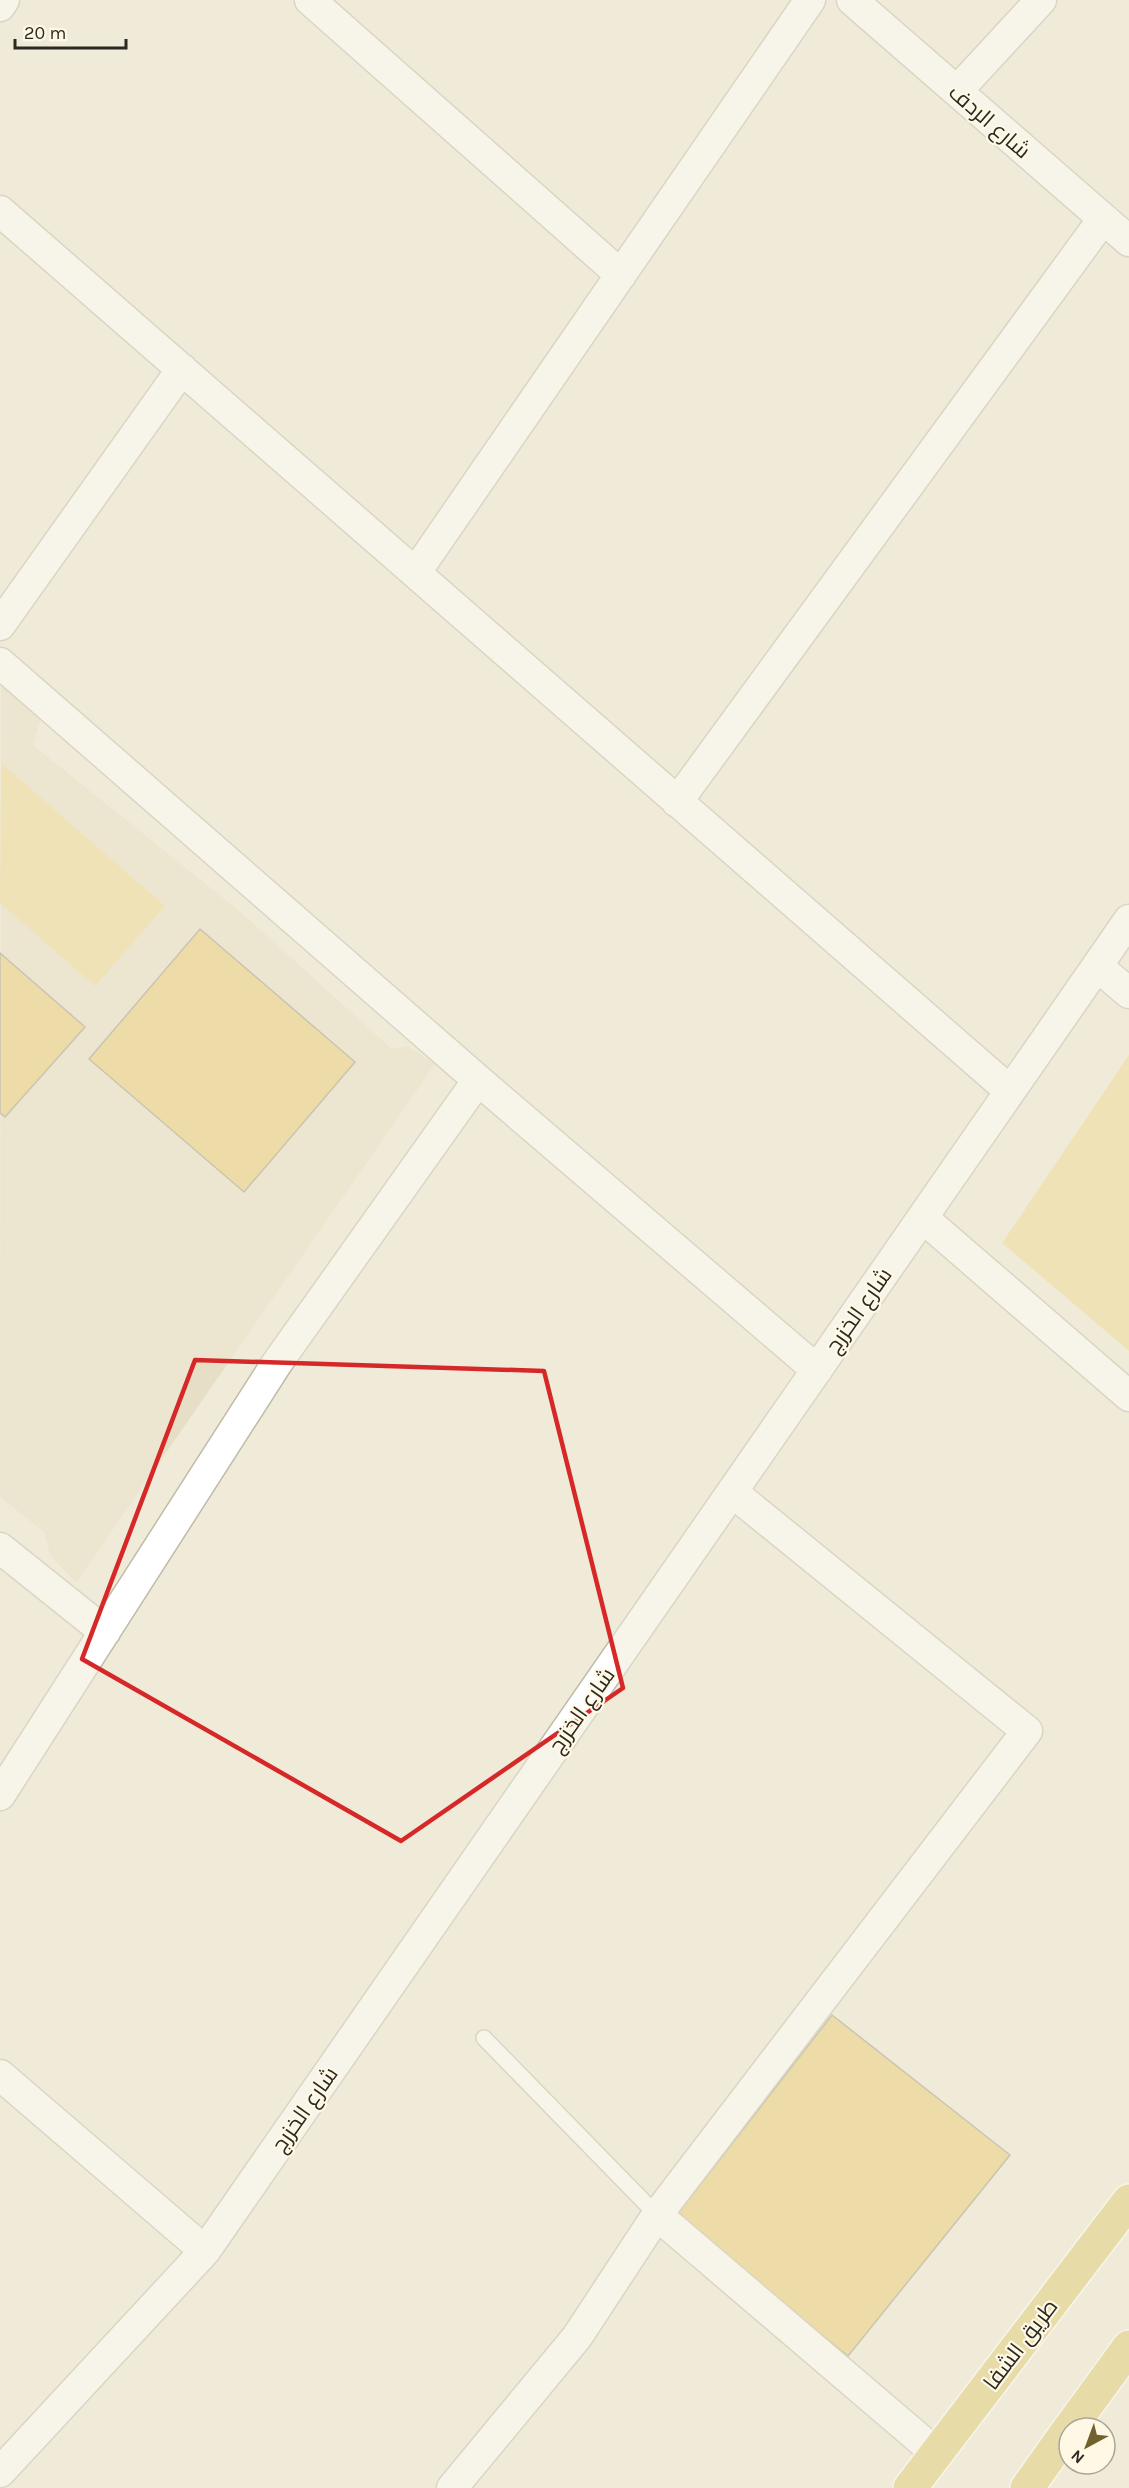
<svg xmlns="http://www.w3.org/2000/svg" width="1129" height="2488" viewBox="0 0 1129 2488" font-family="Karla,Cairo,sans-serif">
<rect width="100%" height="100%" fill="#f0ebd8"/>
<!-- built -->
<path fill="#e7dfc5" d="M1 682 41 718 33 745 243 914 392 1049 408 1046 435 1064 76 1583 50 1555 44 1532 0 1497Z"/>
<!-- green -->
<path fill="#eed78f" d="M1 763 165 906 95 986 0 903Z
M1129 1055V1351L1002 1243Z"/>
<!-- building -->
<path fill="#e8cb6a" stroke="#9b9584" stroke-width="1.5" d="M200 929 355 1062 244 1192 89 1059Z
M0 953 85 1027 5 1117 0 1113Z
M832 2015 1010 2155 848 2356 675 2217Z"/>
<g fill="none" stroke-linecap="round" stroke-linejoin="round">
<defs>
<path id="service" d="M484 2038 657 2215"/>
<path id="minor" d="M310 0 621 275
M852 0 1129 241
M0 6 4 0
M957 91 1041 0
M0 211 1010 1091
M416 572 810 0
M0 625 182 369
M0 663 478 1080 817 1370
M677 802 1103 219
M1097 966 1129 993
M923 1218 1129 1396
M0 1548 105 1632
M0 1795 277 1363 478 1080
M0 2075 205 2251
M657 2215 936 2453
M0 2472 205 2251 1129 920
M452 2488 577 2337 657 2215 1027 1731 732 1492"/>
<path id="primary" d="M1070 2428 1129 2347
M910 2488 1129 2201
M1027 2488 1069 2429"/>
</defs>
<!-- service casing -->
<use href="#service" stroke="#c0baa8" stroke-width="18"/>
<!-- minor casing -->
<use href="#minor" stroke="#c0baa8" stroke-width="33"/>
<!-- primary casing -->
<use href="#primary" stroke="#fff" stroke-width="36"/>
<!-- service -->
<use href="#service" stroke="#fff" stroke-width="15"/>
<!-- minor -->
<use href="#minor" stroke="#fff" stroke-width="30"/>
<!-- primary -->
<use href="#primary" stroke="#dcc76d" stroke-width="33"/>
</g>
<!-- marked area -->
<path d="M0 0H1129V2488H0ZM195 1360 544 1371 623 1688 401 1841 82 1659Z" fill="#f0ebd8" fill-opacity=".55" fill-rule="evenodd"/>
<path fill="none" stroke="#d62828" stroke-width="4.5" stroke-linejoin="round" d="M195 1360 544 1371 623 1688 401 1841 82 1659Z"/>
<g text-anchor="middle" stroke-width="4.5" stroke-linejoin="round" paint-order="stroke">
<!-- street labels -->
<g font-size="22" fill="#2b2922" stroke="#fef8e5">
<text transform="translate(990 121) rotate(41)" y="8">شارع الردف</text>
<text transform="translate(858 1310) rotate(-55)" y="8">شارع الخزرج</text>
<text transform="translate(581 1710) rotate(-55)" y="8">شارع الخزرج</text>
<text transform="translate(304 2109) rotate(-55)" y="8">شارع الخزرج</text>
<text transform="translate(1020 2344) rotate(-53)" y="8">طريق الشفا</text>
</g>
</g>
<!-- north arrow -->
<g transform="translate(1087 2446) rotate(221)"><circle r="28" fill="#fef8e5" stroke="#aaa597" stroke-width="1.5"/>
<path d="M0-4.5L10 22L0 15L-10 22Z" fill="#71612f"/>
<text y="-9" font-size="16" font-weight="bold" text-anchor="middle" fill="#2b2922">N</text>
</g>
<!-- scale -->
<path d="M15 39v9h111v-9" fill="none" stroke="#2b2922" stroke-width="3"/>
<text x="24" y="39" font-size="18" fill="#2b2922" stroke="#fef8e5" stroke-width="4.5" paint-order="stroke">20 m</text>
</svg>
